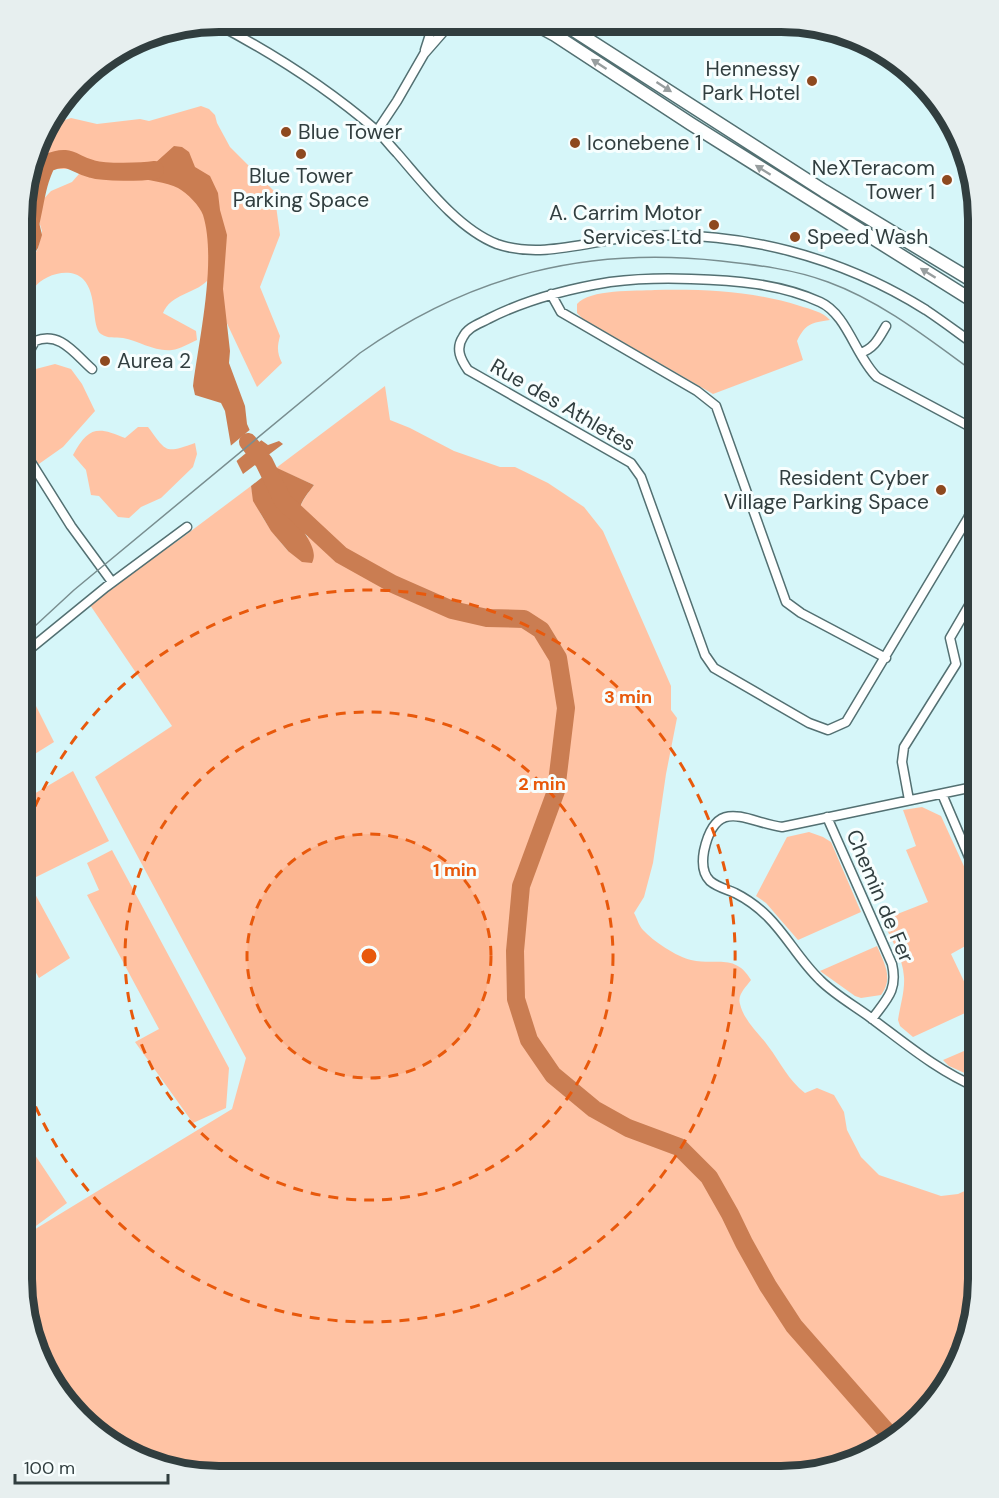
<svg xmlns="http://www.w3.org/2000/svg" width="999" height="1498" viewBox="0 0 999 1498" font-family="'DM Sans',sans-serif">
<rect width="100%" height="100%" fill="#d6f6f9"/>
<!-- green -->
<path fill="#ffc3a4" d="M201 106 209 109 215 115 217 123 230 147 274 191 280 235 260 287 280 336C277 347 277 353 282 363L257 387 207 281C194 294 171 294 163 313L196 331 197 340C190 343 180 349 172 350 155 352 139 341 123 338 115 337 108 339 101 334 91 327 98 294 83 279 70 266 43 275 34 288 29 295 25 305 23 313V272L38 249 42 231 38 218V205L51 191 72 182 79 174 76 170 72 169H38L34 171 27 181 46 124H53L71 118 97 124 140 119 149 121Z
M655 290C705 289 753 291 800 306 810 309 823 312 830 320 811 323 806 323 797 341L803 360 713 394 583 319 577 313V304C589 289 637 291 655 290Z
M55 364 71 369 82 384 95 411 63 447 36 466 22 445 23 378 28 371Z
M385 386 390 420 410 428 454 451 500 467H515L548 483 584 507 603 531 671 686V710L677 718 666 774 653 863 644 897 634 913C637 918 639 926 643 930 653 941 677 957 691 960 716 966 735 953 751 980 746 987 737 995 740 1004 744 1021 758 1032 768 1046 781 1063 788 1080 805 1093L817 1088 834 1095 844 1112 847 1130 861 1157 879 1175 941 1196 958 1194 978 1185V1293L967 1343 937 1399 856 1462 781 1477 193 1475 99 1436 36 1355 21 1279V1241L37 1228 232 1109 246 1058 95 777 172 726 88 602 179 540 251 486C255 512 272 532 288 551L308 537C292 515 299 505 314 485L276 468Z
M138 427H148C167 452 164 454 195 443L197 454 193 467 161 498 141 507 129 518 118 517 99 496 91 495 86 470 73 455C88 427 97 426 125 438Z
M22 678 54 742 22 762Z
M73 771 109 841 28 881 70 958 39 978 22 948V801Z
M922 807 941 816 978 897V939L951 954 971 996 978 993V1011L976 1008 913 1037 900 1026 898 1020C900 1006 905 991 904 977 903 957 890 937 882 920L928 902 906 850 916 846 903 810Z
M809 832 823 837 831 842 861 912 798 940 766 903 756 896 787 837Z
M112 850 229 1068 226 1108 193 1123 135 1042 159 1029 87 895 99 890 87 863Z
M877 946C884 963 894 978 881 995L861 998 855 996 820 971Z
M978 1045V1079L949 1066 943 1060Z
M21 1134 67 1203 21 1237Z"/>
<!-- water -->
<path fill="#ca7d52" d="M174 146 182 147 189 152 195 167 210 176 218 193 220 210 227 235 223 289 230 351 229 363 245 406 247 424 251 433 268 445 279 441 283 444 243 474 232 452 225 411 221 403 195 395 193 386C199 339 217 260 203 215 200 206 187 193 178 188 167 182 146 180 133 177L129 168 154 164Z
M33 203 38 205V218L42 235 38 248 23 272C23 255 17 212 33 203Z
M275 467 314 485C308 493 302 500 299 510 294 529 321 545 312 563L302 562 288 551 271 531 253 501 251 486Z"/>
<!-- pier -->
<path fill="#d6f6f9" d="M252 428 264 438 234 463 228 448Z"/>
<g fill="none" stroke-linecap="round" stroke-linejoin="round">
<!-- river -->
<path stroke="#ca7d52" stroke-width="18" d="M23 247C35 220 33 189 47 163 71 153 72 164 92 169 105 173 142 172 155 170
M248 442 264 462 283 501 341 555 393 584 452 610 487 618 524 619 541 630 558 658 566 708 556 791 521 886 515 951 516 999 529 1040 553 1075 594 1109 628 1128 679 1147 709 1177 730 1214 744 1243 768 1286 794 1326 887 1432 892 1434"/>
<defs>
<path id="minor" d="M213 22C271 52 326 87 376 130 383 136 390 146 397 153 424 184 458 229 497 244 543 260 594 239 641 236 740 230 842 257 926 310 944 322 961 335 978 347
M425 50 434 22
M377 131 397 101 424 54 452 22
M551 294 561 312 697 391 716 406 786 602 801 613 886 658
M860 353C874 349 879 338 886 326
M22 365 35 341C60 331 74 353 92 369
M22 448 71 526 112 582
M978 498 968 518 846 722 828 730 809 723 714 668 705 655 641 477 631 463 468 370C461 360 455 349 463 337 468 327 479 324 488 319 527 299 567 289 610 282 634 279 666 278 691 279 734 280 781 284 820 302 847 314 856 357 877 377L978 431
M30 649 106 587 187 527
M942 794 978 878
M909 800 902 762 904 747 956 664 950 638 978 590
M827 817 892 964C898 990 887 999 872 1019
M978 1088C938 1071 906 1044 871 1018 855 1006 835 995 820 980 800 961 787 936 768 917 758 907 747 899 735 893 726 889 717 887 710 881 702 873 702 862 704 851 716 795 746 822 782 827L978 786"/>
<path id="secondary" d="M531 22 555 35 691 124 978 304
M561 22 824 191 978 284"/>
</defs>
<!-- minor casing -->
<use href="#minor" stroke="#537072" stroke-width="11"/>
<!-- secondary casing -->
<use href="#secondary" stroke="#537072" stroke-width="15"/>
<!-- minor -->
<use href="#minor" stroke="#fff" stroke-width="8"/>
<!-- secondary -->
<use href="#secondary" stroke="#fff" stroke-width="12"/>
<!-- tram -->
<path stroke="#798e90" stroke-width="1.5" d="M22 638 74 590 360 353C471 275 587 246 721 261 757 265 793 269 828 282 883 302 931 341 978 375"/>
</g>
<!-- one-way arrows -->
<defs><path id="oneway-solid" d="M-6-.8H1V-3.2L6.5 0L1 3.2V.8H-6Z" transform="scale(1.5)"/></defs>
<g fill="#989e9f">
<use href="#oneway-solid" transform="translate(599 64) rotate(-147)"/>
<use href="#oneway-solid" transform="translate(664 87) rotate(33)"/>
<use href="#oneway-solid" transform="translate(763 170) rotate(-148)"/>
<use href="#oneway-solid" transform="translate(928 273) rotate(-148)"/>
</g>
<!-- distance rings -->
<circle cx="369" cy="956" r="122" fill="#e8590c" fill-opacity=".12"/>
<g fill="none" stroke="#e8590c" stroke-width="3" stroke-dasharray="10 8">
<circle cx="369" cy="956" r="122"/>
<circle cx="369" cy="956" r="244"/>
<path d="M22 840A366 366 0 1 1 22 1072"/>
</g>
<!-- markers -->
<g fill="#8e491f" stroke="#f7fefe" stroke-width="2">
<circle cx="812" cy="81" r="6"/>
<circle cx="286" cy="132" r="6"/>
<circle cx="575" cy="143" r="6"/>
<circle cx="301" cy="154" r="6"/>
<circle cx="947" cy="180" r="6"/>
<circle cx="714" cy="225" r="6"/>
<circle cx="795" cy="237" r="6"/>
<circle cx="105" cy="361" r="6"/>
<circle cx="941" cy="490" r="6"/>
</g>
<g text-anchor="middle" stroke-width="6" stroke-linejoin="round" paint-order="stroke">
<!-- poi labels -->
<g font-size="21" fill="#313e3f" stroke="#f7fefe" text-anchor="end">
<text x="800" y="76">Hennessy<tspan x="800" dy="24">Park Hotel</tspan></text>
<text x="298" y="139" text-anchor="start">Blue Tower</text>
<text x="587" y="150" text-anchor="start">Iconebene 1</text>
<text x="935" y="175">NeXTeracom<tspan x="935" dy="24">Tower 1</tspan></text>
<text x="301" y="183" text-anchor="middle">Blue Tower<tspan x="301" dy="24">Parking Space</tspan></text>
<text x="702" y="220">A. Carrim Motor<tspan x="702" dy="24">Services Ltd</tspan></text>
<text x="807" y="244" text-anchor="start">Speed Wash</text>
<text x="117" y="368" text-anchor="start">Aurea 2</text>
<text x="929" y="485">Resident Cyber<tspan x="929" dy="24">Village Parking Space</tspan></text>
</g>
<!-- street labels -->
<g font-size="21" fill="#313e3f" stroke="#f7fefe">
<text transform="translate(563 405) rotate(30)" y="7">Rue des Athletes</text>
<text transform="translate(880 896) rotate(67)" y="7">Chemin de Fer</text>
</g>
</g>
<!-- crop -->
<path d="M0 0H999V1498H0ZM219 32H781A187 187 0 0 1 968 219V1279A187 187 0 0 1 781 1466H219A187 187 0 0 1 32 1279V219A187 187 0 0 1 219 32Z" fill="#e7efef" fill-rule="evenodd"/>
<path fill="none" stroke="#313e3f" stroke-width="8" d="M219 32H781A187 187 0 0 1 968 219V1279A187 187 0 0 1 781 1466H219A187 187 0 0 1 32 1279V219A187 187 0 0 1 219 32Z"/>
<circle cx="369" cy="956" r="9" fill="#e8590c" stroke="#f7fefe" stroke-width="3"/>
<g font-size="18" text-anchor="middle" font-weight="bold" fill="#e8590c" stroke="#f7fefe" stroke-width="6" stroke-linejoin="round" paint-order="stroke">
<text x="628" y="703">3 min</text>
<text x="542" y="790">2 min</text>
<text x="455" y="876">1 min</text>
</g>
<!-- scale -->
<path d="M15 1474v9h153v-9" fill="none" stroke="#313e3f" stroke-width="3"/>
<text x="24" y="1474" font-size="18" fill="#313e3f" stroke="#f7fefe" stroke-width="4.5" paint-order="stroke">100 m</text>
</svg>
